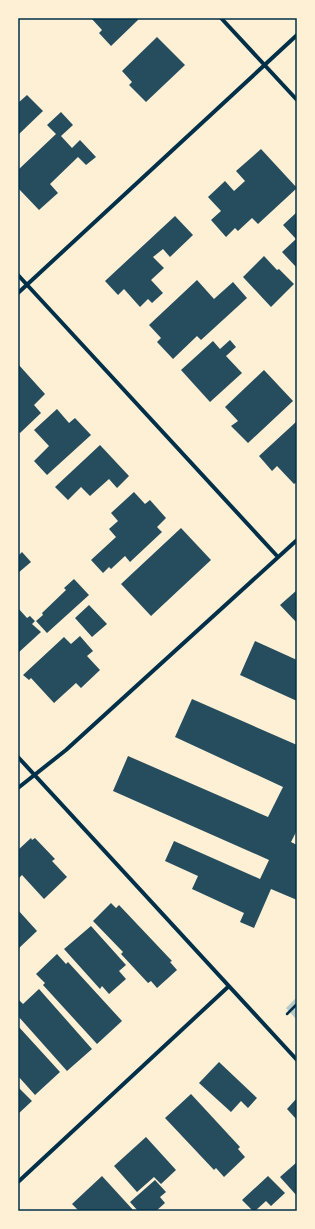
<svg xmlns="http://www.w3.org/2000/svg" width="315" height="1229" viewBox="0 0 315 1229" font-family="'Libre Baskerville',serif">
<rect width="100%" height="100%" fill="#fdf0d5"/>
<!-- green -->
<path fill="#b9caca" d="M297 997V1020L286 1008Z"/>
<!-- building -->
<path fill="#264d5e" d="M91 18H137L138 20 111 46 99 33 102 30Z
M157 37 185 65 146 102 129 85 132 82 122 71Z
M27 95 43 111 18 135V103Z
M61 112 73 125 61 136 72 148 80 140 96 157 86 165 78 157 50 184 58 193 39 210 18 188V170L56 134 47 125Z
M261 149 297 188 258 224 252 218 238 231 235 228 226 237 211 220 221 211 208 197 225 181 234 191 245 181 236 171Z
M297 212V268L282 252 296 239 283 225Z
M175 216 193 235 170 257 163 249 153 257 164 268 151 280 163 293 152 303 148 299 140 307 124 289 118 295 105 281Z
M264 256 277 270 279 269 294 284 271 307 243 277Z
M197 280 214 299 233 282 247 298 201 340 197 336 173 359 157 342 161 338 149 325Z
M230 340 236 347 226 356 242 373 210 402 181 370 213 341 220 349Z
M18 364 45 394 34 405 41 413 20 433 18 430Z
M264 370 293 401 248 443 231 426 238 421 225 407Z
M57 409 69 423 75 418 91 435 47 475 34 461 49 446 34 430Z
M297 421V482L294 484 277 466 272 471 259 456Z
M100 445 129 476 117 488 109 479 90 496 81 487 68 500 55 487Z
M134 492 145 504 150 500 166 518 157 527 162 532 130 562 125 556 111 569 109 567 103 573 91 560 116 537 109 529 118 521 111 513Z
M181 528 211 560 151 616 121 584Z
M22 552 31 562 18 573V556Z
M74 579 89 595 47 633 36 621 43 615 42 613 66 590 64 588Z
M297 590V623L280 605Z
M89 605 107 624 92 637 75 618Z
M18 608 27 618 30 616 35 621 32 624 41 632 18 653Z
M80 636 93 651 87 656 100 670 81 688 76 683 54 703 31 678 29 680 23 675 64 637 71 644Z
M255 641 297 660V701L240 675Z
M192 699 297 745V830L291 842 297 845V900L271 889 254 928 240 922 244 913 192 889 198 876 165 861 174 841 260 879 269 860 113 791 128 756 268 817 283 787 175 737Z
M31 838 32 840 35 838 55 859 52 861 67 877 44 899 22 875 18 879V850Z
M111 903 116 908 119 905 172 961 170 962 177 970 157 988 151 981 148 983 121 954 123 952 93 921Z
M18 910 37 931 18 949Z
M91 926 126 965 119 971 126 979 109 994 102 986 100 989 64 949Z
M57 954 66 964 68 962 122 1021 97 1044 43 985 45 983 36 974Z
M39 989 92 1049 67 1071 18 1016V1001L19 1000 23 1004Z
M18 1026 60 1072 35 1095 18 1076Z
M219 1062 257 1098 248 1108 241 1101 231 1112 199 1083Z
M18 1087 32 1101 18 1114Z
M191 1094 240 1147 238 1149 245 1157 224 1177 216 1168 214 1170 165 1118Z
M297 1098V1120L287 1109Z
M146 1137 176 1170 161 1184 154 1177 137 1192 114 1166Z
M297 1162V1196L280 1177Z
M102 1176 134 1211H79L72 1204Z
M268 1176 285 1193 271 1206 266 1201 255 1211H253L242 1200Z
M155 1180 166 1192 160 1197 165 1203 156 1211H138L130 1202Z"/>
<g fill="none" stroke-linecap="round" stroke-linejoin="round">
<!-- path -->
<path stroke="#003049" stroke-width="2.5" d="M287 1014 297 1004"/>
<!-- minor -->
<path stroke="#003049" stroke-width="4" d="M221 18 297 100
M18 275 278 557
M18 293 297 35
M18 757 297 1060
M18 788 66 750 297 540
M18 1182 229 986"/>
</g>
<!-- border -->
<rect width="315" height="1229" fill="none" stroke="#fdf0d5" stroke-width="38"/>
<rect x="19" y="19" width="277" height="1191" fill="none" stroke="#003049" stroke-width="1.5"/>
</svg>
